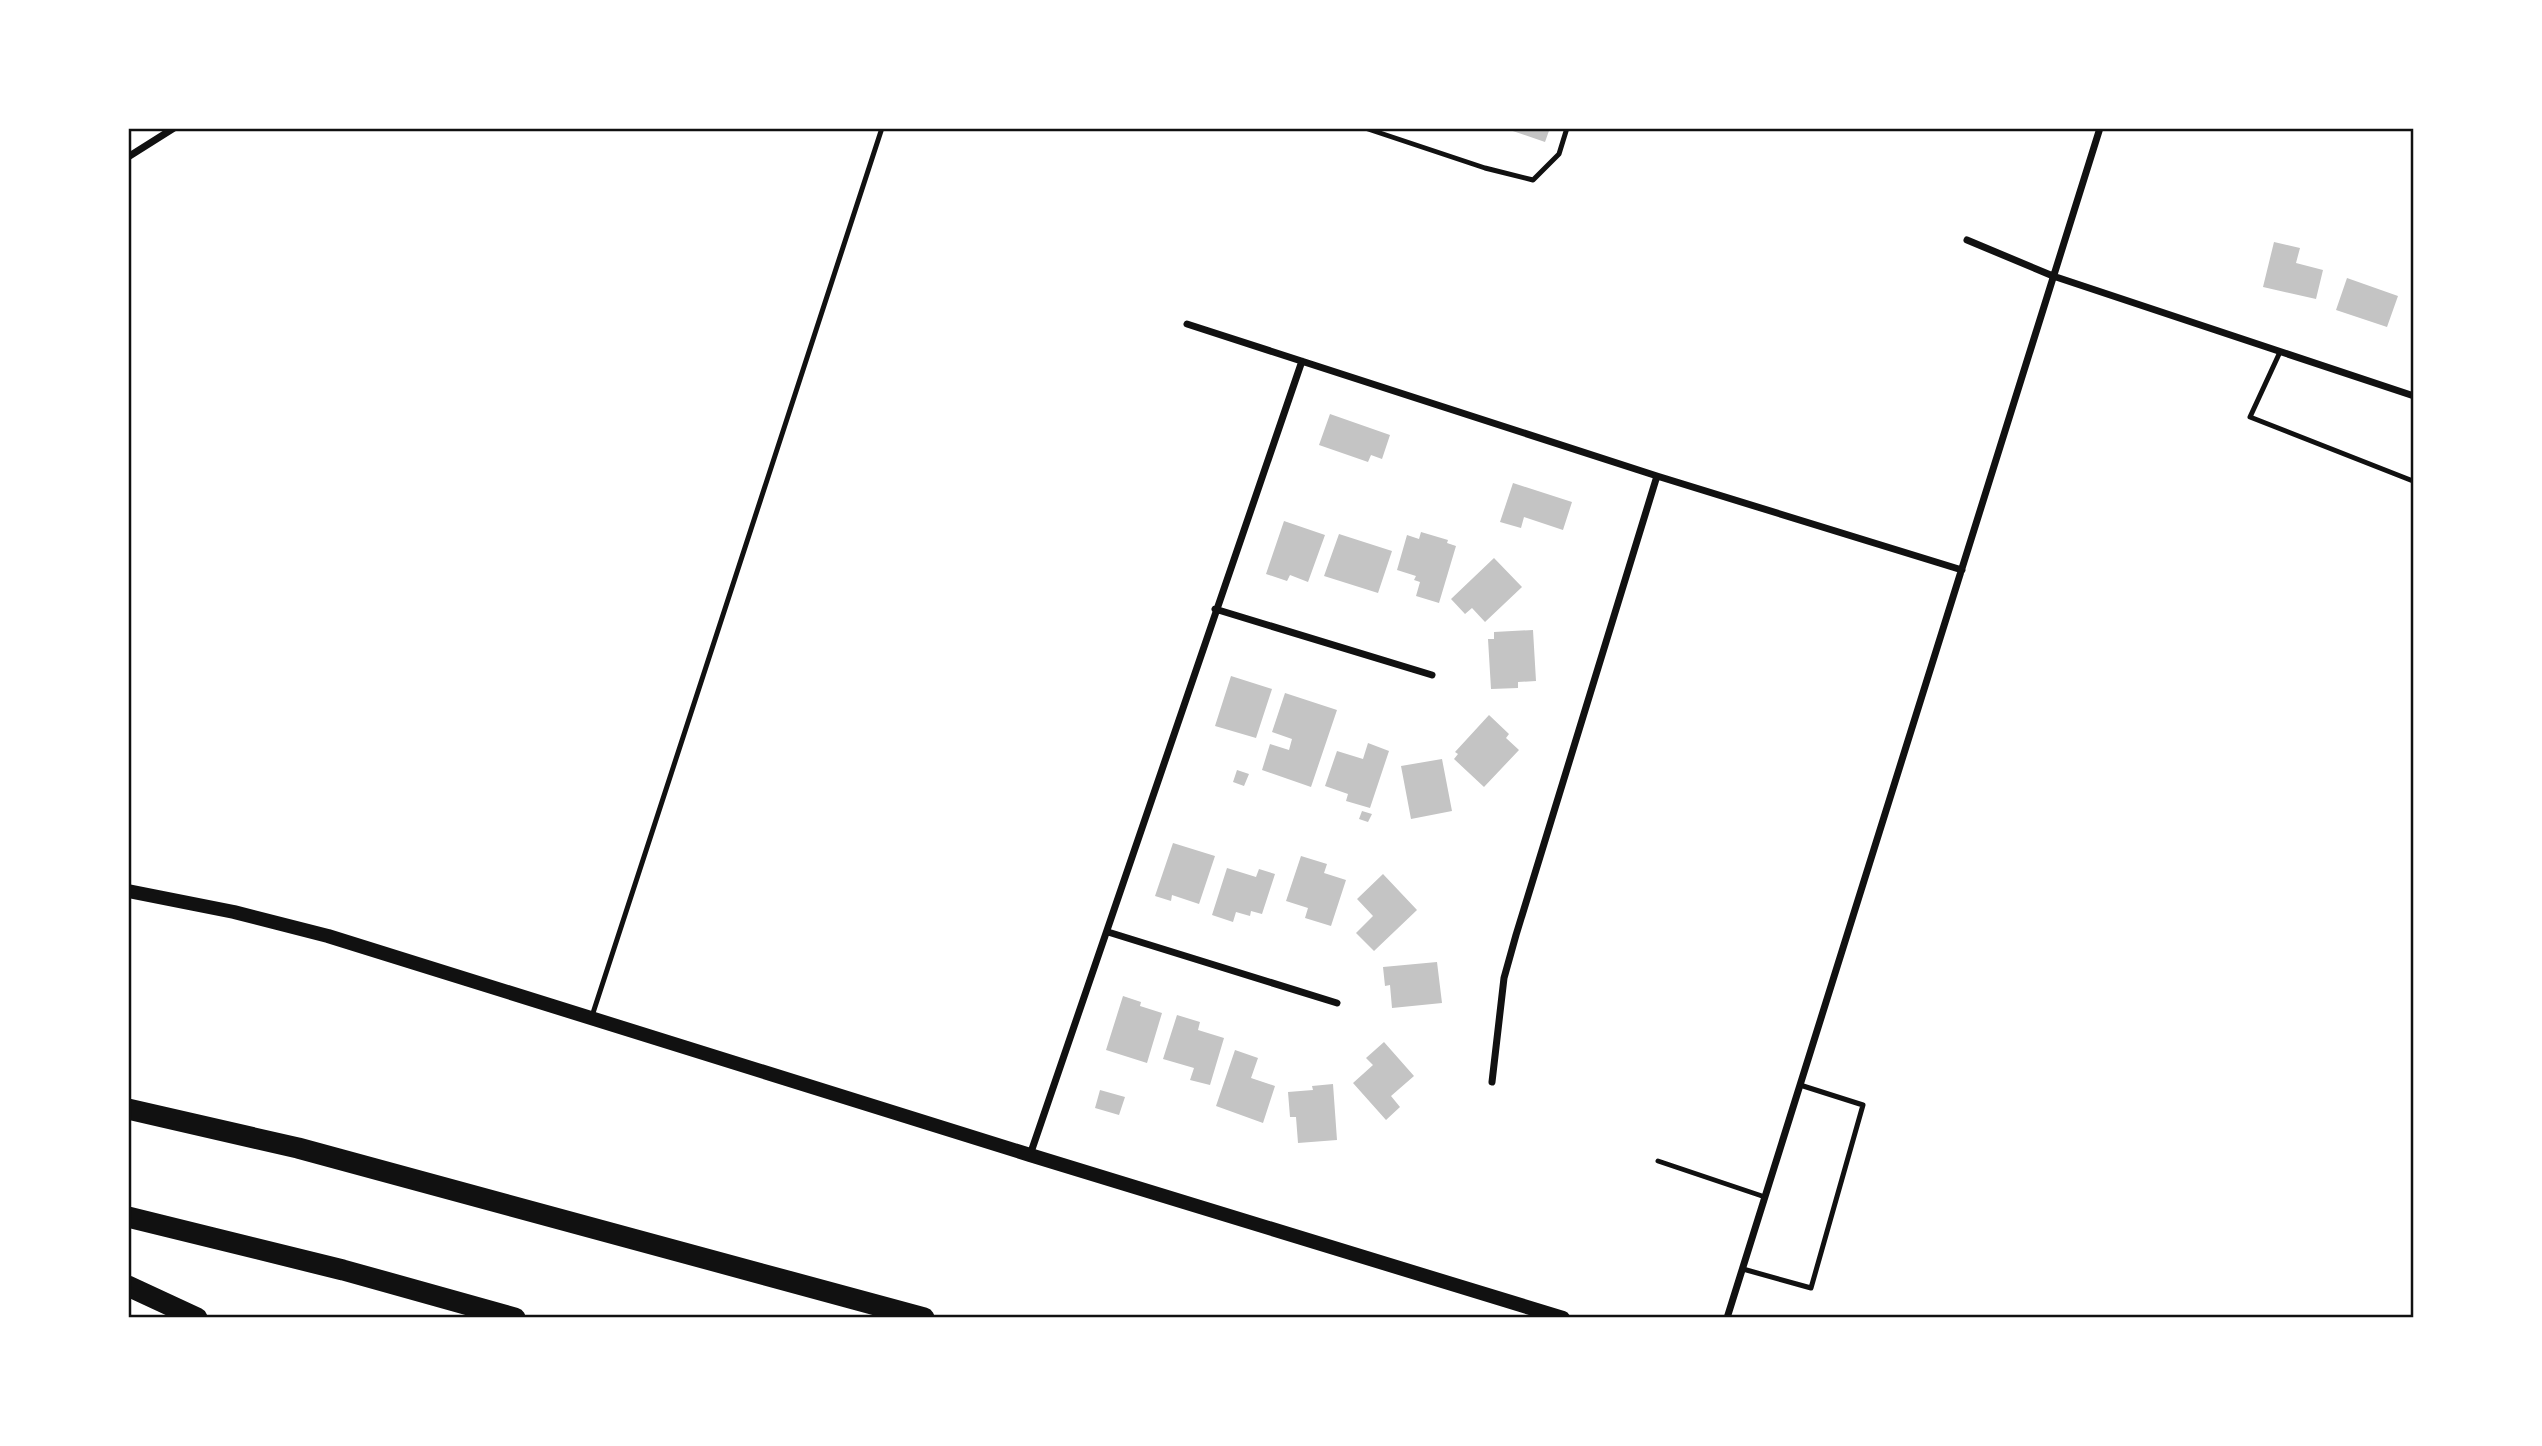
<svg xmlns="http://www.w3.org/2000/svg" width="2542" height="1446" viewBox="0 0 2542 1446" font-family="'Fira Sans',sans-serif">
<rect width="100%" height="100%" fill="#fff"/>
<!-- building -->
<path fill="#c4c4c4" d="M1504 128H1550L1545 142Z
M2274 242 2300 248 2296 263 2323 270 2316 299 2263 287Z
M2347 278 2398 296 2387 327 2336 310Z
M1330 414 1390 435 1382 459 1371 455 1368 462 1319 445Z
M1513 483 1572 502 1563 530 1524 517 1521 528 1500 522Z
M1284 521 1325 535 1308 582 1290 575 1287 581 1266 574Z
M1421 532 1448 540 1447 543 1456 546 1439 603 1416 596 1420 582 1414 580 1416 576 1397 570 1407 535 1419 539Z
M1339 534 1392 551 1378 593 1324 576Z
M1494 558 1522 587 1485 622 1472 608 1465 614 1451 599Z
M1533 630 1536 681 1518 682V688L1491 689 1488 639H1494V632Z
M1231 676 1272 689 1256 738 1215 726Z
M1285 693 1337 710 1311 787 1262 770 1270 744 1289 750 1292 739 1272 732Z
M1489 715 1509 734 1506 738 1519 750 1484 787 1454 759 1458 754 1455 752Z
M1368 743 1389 751 1370 808 1346 801 1348 794 1325 786 1337 751 1363 759Z
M1442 759 1452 811 1411 819 1401 766Z
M1237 770 1249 774 1244 786 1233 782Z
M1362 811 1372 814 1368 822 1359 819Z
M1173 843 1215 856 1199 904 1172 895 1171 901 1155 896Z
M1301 856 1327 864 1324 873 1346 880 1331 926 1305 918 1308 908 1286 901Z
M1227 868 1256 877 1259 869 1275 874 1262 914 1251 911 1250 916 1236 912 1233 922 1212 915Z
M1383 874 1417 910 1374 951 1356 933 1373 916 1357 899Z
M1437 962 1442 1003 1392 1008 1390 985 1385 986 1383 967Z
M1123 996 1141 1002 1140 1006 1162 1013 1147 1063 1106 1050Z
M1177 1015 1200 1022 1198 1030 1224 1038 1210 1085 1190 1080 1194 1068 1163 1059Z
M1384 1042 1414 1076 1391 1096 1400 1107 1386 1120 1353 1083 1373 1065 1366 1058Z
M1235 1050 1258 1058 1251 1078 1275 1086 1263 1123 1216 1106Z
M1333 1084 1337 1140 1298 1143 1296 1117H1290L1288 1092 1313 1090 1312 1086Z
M1100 1090 1125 1097 1119 1115 1095 1108Z"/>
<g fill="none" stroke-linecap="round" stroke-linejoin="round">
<!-- service -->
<path stroke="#111" stroke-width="5" d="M1365 128 1485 168 1533 180 1559 154 1567 128
M2280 352 2250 417 2413 481 2414 478
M592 1016 882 128
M1658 1161 1765 1197
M1743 1269 1811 1288 1863 1105 1800 1085"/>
<!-- minor -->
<path stroke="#111" stroke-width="7" d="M128 157 174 128
M1967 240 2053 276 2414 396
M1187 324 1657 476 1962 570
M1215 609 1432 675
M1108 932 1337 1003
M1492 1082 1504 978 1516 935 1657 476
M1030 1155 1302 361
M1727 1318 2100 128"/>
<!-- secondary -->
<path stroke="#111" stroke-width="14" d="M128 891 234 912 328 936 1030 1155 1563 1318"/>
<!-- motorway -->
<path stroke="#111" stroke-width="21" d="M128 1109 298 1148 924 1318
M128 1217 343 1270 515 1318
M128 1286 197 1318"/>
</g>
<!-- border -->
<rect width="2542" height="1446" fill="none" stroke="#ffffff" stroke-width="259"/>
<rect x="130" y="130" width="2282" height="1186" fill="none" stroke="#111" stroke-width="2.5"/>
</svg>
